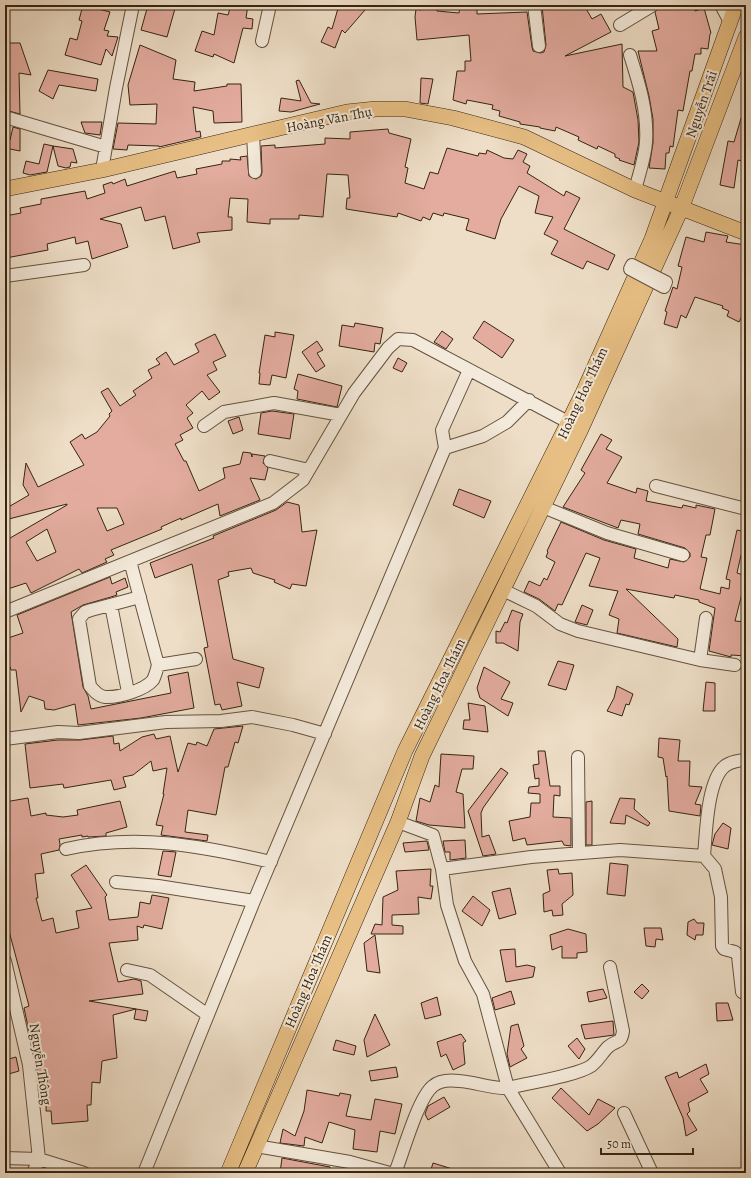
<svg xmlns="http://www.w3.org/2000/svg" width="751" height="1178" viewBox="0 0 751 1178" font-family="Alegreya,serif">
<rect width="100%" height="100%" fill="#eedec7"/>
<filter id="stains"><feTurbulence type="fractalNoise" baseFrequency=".005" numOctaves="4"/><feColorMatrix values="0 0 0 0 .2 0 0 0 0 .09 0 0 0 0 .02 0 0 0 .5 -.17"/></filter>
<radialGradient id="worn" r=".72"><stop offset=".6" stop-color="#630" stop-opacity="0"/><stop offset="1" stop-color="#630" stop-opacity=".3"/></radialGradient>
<!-- building -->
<path fill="#e3ac9f" stroke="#362412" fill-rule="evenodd" d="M83 5 110 12 104 30 109 31 107 36 118 37 112 56 106 49 101 65 65 55 70 38 77 40 82 21 79 20Z
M148 5H176L167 37 141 30Z
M231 5H248L246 18 253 19 252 29 243 28 234 63 214 54 213 57 195 51 202 31 214 35 218 13 228 15Z
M339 5H352L365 10 345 33 342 30 335 48 321 42 328 27 332 29Z
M422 5H438L437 11 459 13 460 5H477V14L527 12 532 47 533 51 540 53 544 52 546 45 542 6 584 5 592 19 601 14 611 32 565 56 622 44 623 87 633 92 638 120 639 142 634 165 619 160 620 159 615 157V154L598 146 597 149 578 140 579 137 556 127 555 131 540 128V127L520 124V122L499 116 500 111 492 109 493 105 467 100 466 104 453 100 457 71H465V61H471L469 35 417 40 415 17 416 9 421 10Z
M669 5H693L695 11 704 8 711 33 710 34 708 49 701 48V54H695L692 71H690L683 111 678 110 673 147 670 146 669 153H666L665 169 649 168 653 143V119L649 96 638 51H657L652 31 659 29 655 12 660 7Z
M5 43H20L31 75 19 73 20 114 5 110V77H7Z
M140 45 176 60 173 79 195 82 194 91 227 86V84H241L242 122 214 123 213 111 193 107 196 132 200 131 201 137 159 147V146L128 145 127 150 113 149 118 123 156 124 157 104 130 105 128 85Z
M48 70 98 79 96 91 59 85 53 99 39 91Z
M421 78 433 79 428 104 420 103Z
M299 80 311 103 320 104 291 112 279 111 281 98 301 101 296 81Z
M742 115H746V162L738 160 734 188 720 185 728 141 734 142Z
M81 122H102L100 135 85 133Z
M13 127 20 129V151L5 148V139L10 140Z
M388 129 389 133 411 139 405 167 408 168 405 183 424 189 430 172 438 174 447 148 478 156 479 153 486 154 487 150 504 158 513 159 518 150 527 154 523 162 530 166 527 173 564 196 566 191 580 198 564 229 615 255 608 270 587 261 583 269 551 254 558 241 544 234 553 217 535 213 539 196 519 186 501 219 495 239 466 230 469 219 444 213 443 216 433 213 430 220 423 217 421 221 398 213 397 217 346 209 347 198H350L348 175 327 174 323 217 299 215V219H270V224L247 222 248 199 230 198 228 217H232V230L197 233 200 242 173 249 165 216 145 221 141 207 100 219 121 224 128 247 92 259 88 241 76 244 75 237 47 244 48 250 6 258 5 216 21 213 20 208 41 204V199L85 191 87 199 105 193 103 185 112 182 113 184 125 179 127 186 175 171 177 178 197 174 196 169 222 164V161H230V159L241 160 240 157 247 156 249 176 256 179 261 176 262 172 261 146 275 145V148L325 144V138L350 139V132Z
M44 144 53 146 47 172 30 175 23 173 26 161 39 164Z
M53 146 73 149 77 163 71 162 70 167 66 168 58 166Z
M706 232 728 236 726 242 746 245V308L739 322 727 316 729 311 722 308 723 306 695 297 686 318 681 315 677 328 664 324 667 312 665 311 673 287 677 289 682 267 678 266 686 237 704 242Z
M484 321 514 340 502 358 473 338Z
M355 323 383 328 380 344 375 343 374 352 339 346 342 325 354 327Z
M442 331 453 339 446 349 434 342Z
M275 332 294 335 286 378 272 375 270 385 259 384 260 373H259L265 335 275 337Z
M215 334 226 356 213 362 217 370 207 375 220 392 209 400 202 391 186 405 193 413 187 418 193 428 180 435 183 440 175 444 184 461H186L199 491 225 478 223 468 240 464 243 452 251 453 252 457V454L265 456 263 463 268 468 265 480 250 478 260 500 220 516 218 504 181 520V518L161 527 162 529 111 550 114 555 105 559 107 562 82 573 79 569 31 593 26 583 5 590V541L67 505V504L5 520V509L29 495 23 485 26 463 38 487 84 465 70 442 82 434 85 439 97 432 110 416 109 414 112 411 101 392 108 388 120 406 136 395 133 391 152 378 148 370 160 364 156 359 166 352 174 365 199 352 195 344ZM97 508H117L124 524 107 531ZM47 529 56 552 37 561 26 542Z
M317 341 323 350 317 353 325 366 316 372 302 352Z
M398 358 407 363 402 372 393 368Z
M298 374 342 386 337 407 297 399 298 391 294 389Z
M272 411 294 414 290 439 258 434 261 413Z
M239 417 243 430 233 434 228 421Z
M601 434 612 440 606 449 622 457 607 483 636 493 637 488 648 491 646 501 682 508 683 505 696 508V505L715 509 710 535H706L701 557 707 558 700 589 720 594 721 587 729 589 730 580 726 579 737 530 746 532V556L741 555 737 573 746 576V578L735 621 746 622V656L731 655V657L709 651 715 608 699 602V600L675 595 674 598 626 589 678 639 677 647 617 633 619 619 609 615 618 591 589 586 600 558 586 553 562 605 558 604 555 611 539 599 524 592 529 581 540 586 544 578 547 580 555 562 546 557 548 552 547 551 561 522 604 540 636 549 634 558 668 568 670 559 684 562 690 557V553L685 548 638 534 640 524 621 520 618 528 563 507 585 473 581 470Z
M459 489 491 501 484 518 453 505Z
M287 502 299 505 302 532 317 530 306 586 292 584 290 589 274 582 275 580 253 573 251 568 228 572 229 576 218 580 233 659 264 668 259 688 237 682 242 706 222 710 220 704 215 705 204 648 208 647 192 564 155 578 150 563 214 538 213 536 276 510Z
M110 577 112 584 125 578 128 587 116 592 117 595 111 597 83 605 71 612 83 687 88 696 91 709 171 693 168 676 188 672 194 708 141 718 78 725 75 704 54 710 45 709 44 701 29 696 21 712 16 670H11L5 653V639L23 633 17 615Z
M582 605 593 610 587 625 575 622Z
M512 610 523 614 520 622 518 651 503 643H496V631L500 632 505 622 507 623Z
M558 661 574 665 566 690 548 685Z
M484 667 510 682 501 699 513 703 508 716 480 698 477 688Z
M706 682 715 683V711H703Z
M617 686 633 694 629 705 626 704 622 716 607 711 614 698Z
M468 703 485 706 488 732 463 729 464 720H470Z
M243 726 238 743 235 742 228 767H225L216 815 188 810 185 832 208 835 207 841 161 835 163 826 156 825 164 794H163L167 768 153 771 151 761 133 775 123 777 126 787 114 790 111 780 64 788 63 784 30 788 25 744 58 740H80L113 736 114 744 119 743 120 751 142 737 154 734 156 739 170 736 178 772 188 743 196 745 197 742 207 746 214 729Z
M659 738 680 740 678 761H690L689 786 702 787 695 804 701 805 700 816 669 811 667 776 666 777 663 758 658 757Z
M538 751H545L550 786H560V796L554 795 553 817 571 818V846L564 845 562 841 527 845 525 838 513 841 509 821 530 817 531 803H540V794L528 793 529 787 539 786V778L535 779 533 765 539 764Z
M441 754 474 756 473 769H462L456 792 463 794 465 828 429 825 416 821 420 798 430 802 435 785 439 787Z
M501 768 508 773 483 808 481 813 482 837 489 835 496 854 483 856 468 811Z
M28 798 31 816 46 813V815L63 817 78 815 77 810 120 801 127 827 106 833V836L88 837V836L82 837V835L59 839 60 844 59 850 41 854 44 873 35 874 38 898H36L42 921 53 918 56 933 79 928 76 911 92 908 71 875 86 865 107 895 105 897 109 920 138 917 140 902 150 904 152 895 169 898 162 929 144 925 143 928 137 926 138 940 109 943 118 982 134 979 141 981 143 994 89 1001 148 1011 146 1021 134 1019 136 1009 113 1015 117 1058 102 1061 100 1083 92 1082 91 1105H87L88 1121 52 1124 51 1111H46L47 1080 38 1079 36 1049 33 1050 24 1008 29 1006 9 931 6 922 5 923V802Z
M620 798 635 799 634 809 650 823 648 826 626 815 625 824 610 823Z
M592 801V845H586V802Z
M723 823 731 828 728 849 712 845 715 834Z
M465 840 466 858 450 860V852H445L443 841Z
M427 841 429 850 405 852 403 843Z
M163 851 176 852 171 877 158 875Z
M610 863 628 865 625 896 607 894Z
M431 869 430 886H433L431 899 418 897 419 914 392 915V925L403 926V934H371L375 924 382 925 383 897 398 890 396 871Z
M558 869 559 874 572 873 573 895 562 904 563 915 553 916 552 910 544 912 543 894 550 891 547 870Z
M510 888 516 914 499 919 492 892Z
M473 896 490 910 482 926 462 911Z
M694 919 697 923H704L703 935H696L695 940 687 935 688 922Z
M644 928H661L663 940 656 939 655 947 646 946Z
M568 929 586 934 587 952 577 953V958H562V946L552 950 550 935Z
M375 935 380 973 367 971 364 943Z
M515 949 516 967 527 965 535 967 533 977 506 982 500 950Z
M642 984 649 991 642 999 634 992Z
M603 989 607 998 589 1002 587 992Z
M511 991 515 1004 495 1010 492 998Z
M437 997 441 1015 425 1019 421 1003Z
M716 1003H728L733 1020 717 1021Z
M375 1014 390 1045 367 1057 364 1040Z
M613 1021 614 1035 585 1039 581 1025Z
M518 1024 524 1046 521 1049 527 1058 510 1067 507 1054 511 1026Z
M461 1034 466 1041 463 1043 465 1064 453 1070 446 1054 441 1057 437 1042Z
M577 1038 585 1049 579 1059 568 1046Z
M336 1040 356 1046 354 1055 333 1050Z
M16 1057 19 1071 5 1075V1060Z
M706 1064 709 1074 700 1079 708 1092 688 1103 690 1111 687 1114 697 1130 686 1136 683 1118 665 1077 677 1072 679 1078Z
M396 1067 398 1077 371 1081 369 1071Z
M561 1088 589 1115 598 1099 615 1108 598 1124 587 1131 552 1098Z
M307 1090 339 1096 340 1093 351 1095 346 1116 371 1120 375 1099 402 1104 395 1134 380 1131 377 1152 353 1149 355 1130 329 1122 322 1143 305 1137 304 1146 280 1143 283 1129 295 1136 304 1111Z
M444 1097 450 1107 428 1120 425 1114 428 1106Z
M282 1158 330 1167V1173H280Z
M433 1163 459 1171V1173H430Z"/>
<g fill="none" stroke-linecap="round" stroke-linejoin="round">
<defs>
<path id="minor" d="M534 5 539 46
M721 5 730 22
M620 25 653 5
M262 41 270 5
M630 55C639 83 648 112 646 142 645 158 639 174 635 190
M5 117 106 147
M253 135 255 172
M102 170 116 88 133 5
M5 276 84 265
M204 426 224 412 274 403 341 415
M445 448 483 436 507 422 529 400
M270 461 309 470
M656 486 746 509
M543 507 607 533 683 555
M130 561 158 665
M503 590 536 606 560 624 578 631 700 660 735 665
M140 597 91 610 85 612 79 619 90 686C94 691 98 696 105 697 118 698 145 690 153 680 155 676 157 669 158 665L196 659
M111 605 128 692
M5 612 273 503 303 480 354 393 388 348 398 339 413 340 568 422
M700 660 706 618
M5 739 58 732 79 733 166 722 221 721 252 717 293 725 325 734
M578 757 579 852
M398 822 433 835 442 869 447 905 465 961 483 994 508 1088 560 1173
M66 849C137 833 202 846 271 862
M704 856C706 834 707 780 725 766 730 762 740 760 746 760
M442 869 531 857 620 850 704 856 715 869 721 897 722 946 724 949 735 952 738 956 742 992
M116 882 158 886 254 901
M5 961 29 1065 39 1159 33 1173
M127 970 150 975 208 1015
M624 1113 652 1173
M256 1146 350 1162 390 1173
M5 1158 39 1159 84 1173
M144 1173 254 901 445 448 442 430 469 370
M395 1173C403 1153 418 1098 433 1086 440 1080 451 1080 459 1081 476 1082 491 1089 508 1088 528 1083 576 1076 591 1066 598 1061 602 1053 608 1047 617 1039 621 1045 623 1031L610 967"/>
<path id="major" d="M5 189 102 170 347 112 376 109H405L453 118 524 137 635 190 746 233
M228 1173 405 751 583 393 652 239 736 5
M245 1173 398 822 422 756 581 429 681 209 746 37"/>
</defs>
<!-- minor casing -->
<use href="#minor" stroke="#64523f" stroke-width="14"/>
<!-- major casing -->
<use href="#major" stroke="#362412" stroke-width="16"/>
<!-- minor -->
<use href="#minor" stroke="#f4eadb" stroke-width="12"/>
<!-- major -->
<use href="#major" stroke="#e7bf84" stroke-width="15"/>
<defs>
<path id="minor-bridge" d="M632 265 666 282 664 287 630 269Z"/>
</defs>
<!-- minor-bridge casing -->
<use href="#minor-bridge" stroke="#64523f" stroke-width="14" stroke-linecap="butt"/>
<!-- minor-bridge -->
<use href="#minor-bridge" stroke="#f4eadb" stroke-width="12"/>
</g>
<g text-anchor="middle" stroke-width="4" stroke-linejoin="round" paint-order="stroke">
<!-- street labels -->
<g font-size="14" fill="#362412" stroke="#f4eadb">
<text transform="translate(701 104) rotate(-71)" y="5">Nguyễn Trãi</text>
<text transform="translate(329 119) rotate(-11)" y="5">Hoàng Văn Thụ</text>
<text transform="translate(582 393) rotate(-65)" y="5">Hoàng Hoa Thám</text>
<text transform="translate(439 684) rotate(-64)" y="5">Hoàng Hoa Thám</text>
<text transform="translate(308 981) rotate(-67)" y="5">Hoàng Hoa Thám</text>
<text transform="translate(41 1064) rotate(81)" y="5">Nguyễn Thông</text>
</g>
</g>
<!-- margin -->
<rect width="751" height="1178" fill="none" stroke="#eedec7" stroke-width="20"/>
<rect x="6" y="6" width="739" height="1166" fill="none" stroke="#362412" stroke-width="2"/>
<rect x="10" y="10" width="731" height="1158" fill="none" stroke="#362412"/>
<!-- scale -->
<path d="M601 1148v6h92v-6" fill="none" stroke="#362412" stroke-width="2"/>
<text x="607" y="1148" font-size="12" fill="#362412" stroke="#f4eadb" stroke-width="3" paint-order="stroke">50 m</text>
<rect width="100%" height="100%" filter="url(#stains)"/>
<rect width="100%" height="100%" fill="url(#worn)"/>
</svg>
